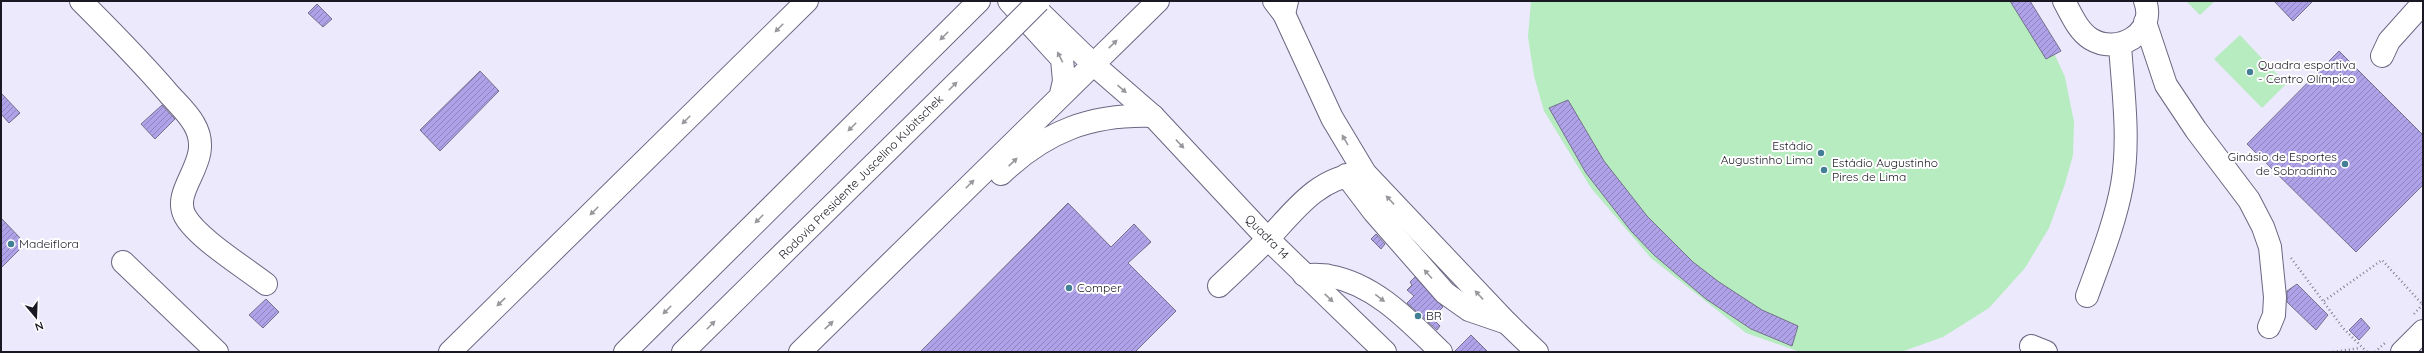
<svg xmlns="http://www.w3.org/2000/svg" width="2424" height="353" viewBox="0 0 2424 353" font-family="Quicksand,sans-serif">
<defs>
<pattern id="building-hatch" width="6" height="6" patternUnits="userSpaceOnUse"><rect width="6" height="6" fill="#b0a2e9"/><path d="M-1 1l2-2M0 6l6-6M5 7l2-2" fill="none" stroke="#8e83bc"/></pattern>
</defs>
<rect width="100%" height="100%" fill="#ece9fc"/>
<!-- garden -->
<path fill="#b6ecbf" d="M1531 1H2030L2065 77 2074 122 2073 155 2065 184 2049 228 2025 268 1989 308 1943 337 1901 352H1800L1746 333 1651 258 1591 188 1544 111 1534 76 1528 37Z
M2186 1H2215L2200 15Z
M2240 35 2286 84 2262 108 2214 59Z"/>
<!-- building -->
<path fill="url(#building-hatch)" stroke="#74708b" d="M2010 1H2030L2061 51 2046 59Z
M2274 1H2313L2293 21Z
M317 4 332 19 323 27 308 13Z
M2339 51 2423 135V185L2356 252 2247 144Z
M480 71 499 91 440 151 420 130Z
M1 93 20 113 9 123 1 114Z
M1568 100 1604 161 1647 216 1693 262 1719 282 1762 310 1798 326 1792 346 1751 329 1706 299 1654 255 1631 231 1586 173 1549 108Z
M162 105 175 119 155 139 141 124Z
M1068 203 1111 247 1134 224 1151 242 1128 263 1176 311 1135 352H920Z
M1 218 22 240 19 243 23 246 1 268Z
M1376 234 1385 244 1381 249 1371 239Z
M1415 277 1443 307 1432 318 1440 326 1437 330 1407 303 1414 296 1407 290 1412 285 1410 282Z
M2297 284 2328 315 2316 330 2287 302V291Z
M266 299 279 312 263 328 249 315Z
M2361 318 2370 328 2359 340 2349 330Z
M1471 335 1488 352H1454Z"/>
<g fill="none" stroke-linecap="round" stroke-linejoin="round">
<defs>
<path id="minor" d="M81 1C111 31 141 61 169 94 177 103 188 113 194 124 216 161 170 188 185 216 197 238 244 267 266 284
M2064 1C2071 14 2078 31 2091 39 2117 55 2157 34 2145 1
M2145 22 2166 85 2196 130 2249 200 2263 227 2270 247 2275 297 2274 315 2269 327
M2382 56 2389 41 2423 3
M1346 175 1374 212 1445 293 1469 310 1507 323
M123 262 217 352
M1304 275C1312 275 1321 274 1329 276 1375 284 1409 321 1441 352
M1219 286C1235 271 1252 255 1268 239 1294 211 1318 177 1360 174
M2087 296C2100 260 2115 223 2122 185 2130 139 2123 91 2120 45
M2031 346 2046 352"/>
<path id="major" d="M1028 1 1093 64 1153 116 1268 239 1385 352
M1274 1 1284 14 1332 118 1365 173 1507 323 1537 352
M2402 352 2423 331"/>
<path id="highway" d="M1009 1 1062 59 1064 81 1061 94
M1284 14 1287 1
M1001 174C1046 131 1091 114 1153 116
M450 352 807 1
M625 352 979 1
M683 352 998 42
M800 352 1158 1"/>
</defs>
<!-- minor casing -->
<use href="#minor" stroke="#6b6681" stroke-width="24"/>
<!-- major casing -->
<use href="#major" stroke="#6b6681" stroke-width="24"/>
<!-- highway casing -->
<use href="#highway" stroke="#6b6681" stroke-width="24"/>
<!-- path -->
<path stroke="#838190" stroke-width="2.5" stroke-dasharray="1 3" stroke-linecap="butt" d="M2291 258 2343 328 2367 352
M2324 301 2382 260 2423 305
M2414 314 2423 304
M2333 352 2360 348
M2375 352 2385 343"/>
<!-- minor -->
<use href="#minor" stroke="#fff" stroke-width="22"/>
<!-- major -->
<use href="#major" stroke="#fff" stroke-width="22"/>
<!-- highway -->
<use href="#highway" stroke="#fff" stroke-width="22"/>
<defs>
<path id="highway-bridge" d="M998 42 1039 1"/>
</defs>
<!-- highway-bridge casing -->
<use href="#highway-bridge" stroke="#6b6681" stroke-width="24" stroke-linecap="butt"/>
<!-- highway-bridge -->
<use href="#highway-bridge" stroke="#fff" stroke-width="22"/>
</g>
<!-- one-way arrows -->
<defs><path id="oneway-solid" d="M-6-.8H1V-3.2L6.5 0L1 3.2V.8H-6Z"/></defs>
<g fill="#98979c">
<use href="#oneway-solid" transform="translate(779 28) rotate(135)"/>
<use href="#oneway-solid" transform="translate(944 36) rotate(135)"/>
<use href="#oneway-solid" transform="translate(1113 44) rotate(-44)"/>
<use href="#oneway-solid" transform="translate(1060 57) rotate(-117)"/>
<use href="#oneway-solid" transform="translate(953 86) rotate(-45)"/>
<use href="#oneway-solid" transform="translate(1122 89) rotate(41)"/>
<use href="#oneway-solid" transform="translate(686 120) rotate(135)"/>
<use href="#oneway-solid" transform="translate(852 127) rotate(135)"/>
<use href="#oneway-solid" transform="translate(1345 140) rotate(-120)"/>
<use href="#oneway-solid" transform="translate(1180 144) rotate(47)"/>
<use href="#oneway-solid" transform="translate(1013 162) rotate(-43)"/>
<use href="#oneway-solid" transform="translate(970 184) rotate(-45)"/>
<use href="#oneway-solid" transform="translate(1390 200) rotate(-133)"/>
<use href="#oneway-solid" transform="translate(594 211) rotate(135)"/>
<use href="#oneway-solid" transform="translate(759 219) rotate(135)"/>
<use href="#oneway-solid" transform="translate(1428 274) rotate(-132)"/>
<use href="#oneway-solid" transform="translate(1479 295) rotate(-133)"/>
<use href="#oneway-solid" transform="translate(1329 298) rotate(44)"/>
<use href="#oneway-solid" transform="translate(1380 298) rotate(38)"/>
<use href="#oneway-solid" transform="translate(501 302) rotate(136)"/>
<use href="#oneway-solid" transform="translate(667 310) rotate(135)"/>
<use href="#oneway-solid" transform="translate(711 325) rotate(-45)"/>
<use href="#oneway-solid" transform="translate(829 325) rotate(-43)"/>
</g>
<!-- markers -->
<g fill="#427f95" stroke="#fff" stroke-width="1.5">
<circle cx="2250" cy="72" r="4"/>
<circle cx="1821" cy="153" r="4"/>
<circle cx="2345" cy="164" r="4"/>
<circle cx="1824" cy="170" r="4"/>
<circle cx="11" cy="244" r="4"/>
<circle cx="1069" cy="288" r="4"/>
<circle cx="1418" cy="316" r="4"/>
</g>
<g text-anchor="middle" stroke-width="4" stroke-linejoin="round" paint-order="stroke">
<!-- poi labels -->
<g font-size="12" fill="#1a1823" stroke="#fff" text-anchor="start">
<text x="2258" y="69">Quadra esportiva<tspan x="2258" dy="14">- Centro Olímpico</tspan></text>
<text x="1813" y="150" text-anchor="end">Estádio<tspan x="1813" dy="14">Augustinho Lima</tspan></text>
<text x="2337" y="161" text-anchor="end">Ginásio de Esportes<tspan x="2337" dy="14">de Sobradinho</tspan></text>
<text x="1832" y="167">Estádio Augustinho<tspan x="1832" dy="14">Pires de Lima</tspan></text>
<text x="19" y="248">Madeiflora</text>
<text x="1077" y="292">Comper</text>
<text x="1426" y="320">BR</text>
</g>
<!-- street labels -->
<g font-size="12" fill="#1a1823" stroke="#fff">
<text transform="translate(861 177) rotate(-45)" y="4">Rodovia Presidente Juscelino Kubitschek</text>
<text transform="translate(1267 237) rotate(46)" y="4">Quadra 14</text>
</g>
</g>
<!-- border -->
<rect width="2424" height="353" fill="none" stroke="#1a1823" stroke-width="4"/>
<!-- north arrow -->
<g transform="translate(36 317) rotate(161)" stroke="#ffffff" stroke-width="3" paint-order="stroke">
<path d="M0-3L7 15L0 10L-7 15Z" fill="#1a1823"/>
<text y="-6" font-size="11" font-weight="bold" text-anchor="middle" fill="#1a1823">N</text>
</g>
</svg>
